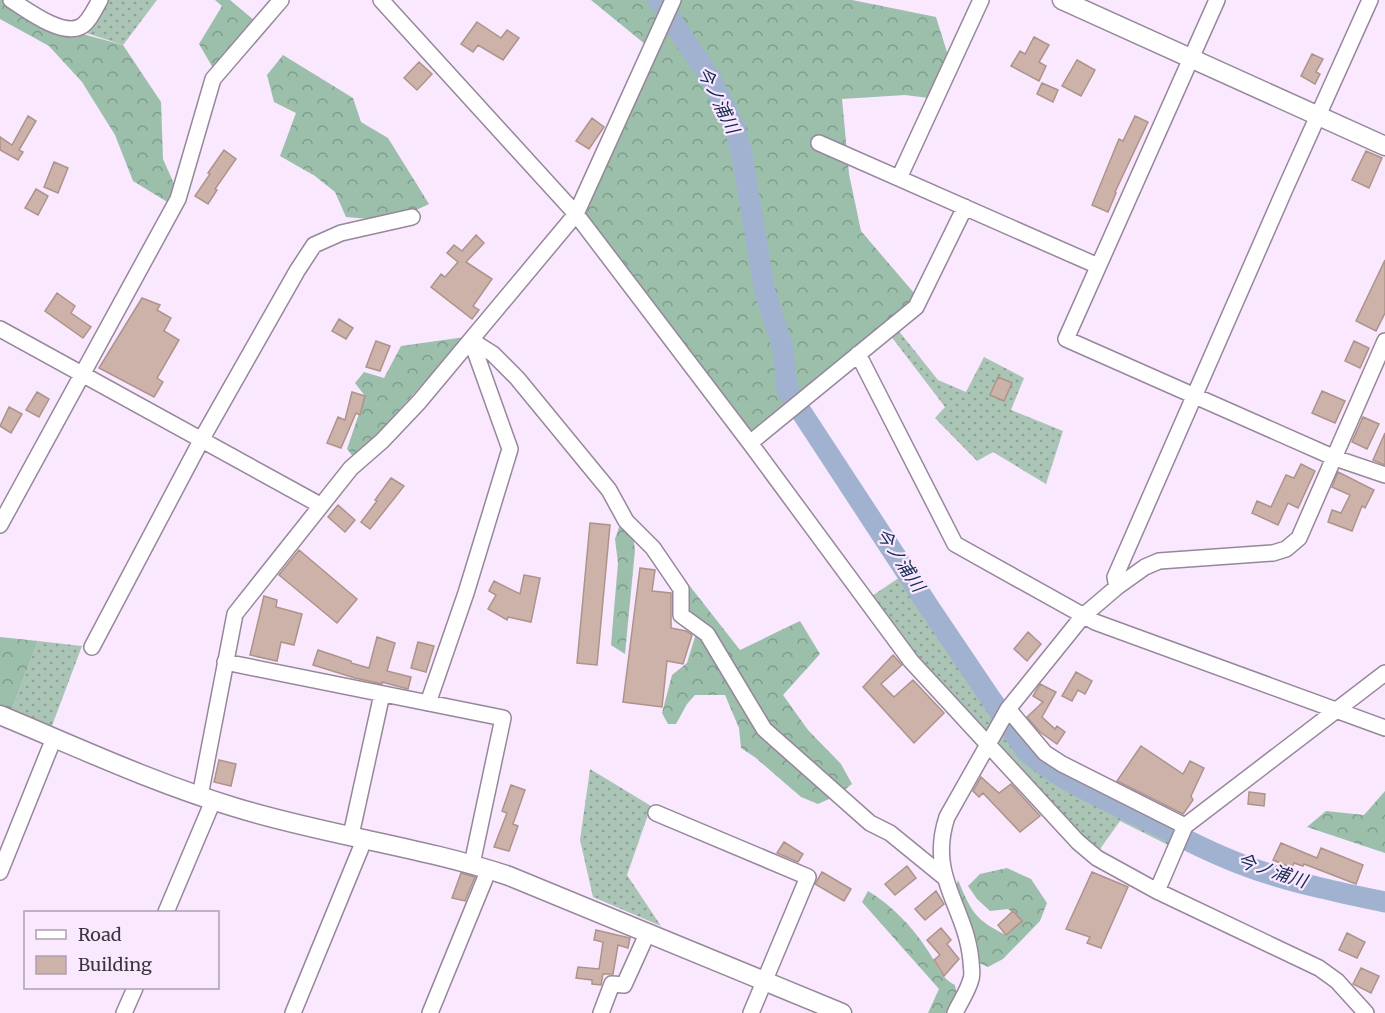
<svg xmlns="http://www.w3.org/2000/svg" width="1385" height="1013" viewBox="0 0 1385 1013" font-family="Merriweather,'Noto Sans JP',serif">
<defs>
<pattern id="grass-dots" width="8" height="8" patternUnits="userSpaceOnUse" patternTransform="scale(1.5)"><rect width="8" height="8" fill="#aac4b5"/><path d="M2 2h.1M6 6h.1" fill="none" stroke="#8ca094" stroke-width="1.8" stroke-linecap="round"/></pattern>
<pattern id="forest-crowns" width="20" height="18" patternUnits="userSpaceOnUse" patternTransform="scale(1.5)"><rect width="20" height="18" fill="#9bbfab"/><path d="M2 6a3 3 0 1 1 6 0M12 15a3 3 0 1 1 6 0" fill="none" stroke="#809c8c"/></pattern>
</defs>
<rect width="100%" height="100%" fill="#f9e8fe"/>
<!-- grass -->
<path fill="url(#grass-dots)" d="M100 0H157L123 45 71 28Z
M894 325 938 380 966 392 984 357 1024 378 1011 410 1063 431 1046 484 993 452 977 461 935 418 945 407 887 331Z
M912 569 958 640 1046 753 1185 826 1172 847 1120 821 1095 856 866 600Z
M38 641 82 646 50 731 8 719Z
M590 769 651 806 627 875 661 926 593 897 580 840Z"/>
<!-- forest -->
<path fill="url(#forest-crowns)" d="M0 0H12L57 27 123 45 161 102 163 159 175 186 169 203 133 181 115 135 82 82 49 46 0 19Z
M215 0H230L255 21 213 68 199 44 222 6Z
M591 0H852L936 17 951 65 929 98 905 95 842 99 849 174 861 231 920 300 750 443 576 214 651 49Z
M283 55 353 98 361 122 388 138 429 204 393 221 346 217 335 192 315 176 280 156 296 113 274 102 267 75Z
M465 337 355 459 347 449 365 396 355 383 364 372 384 378 401 346Z
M623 516 632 527 635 550 625 654 611 645 618 563 615 539Z
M660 548 740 650 800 621 820 654 783 695 808 730 841 764 852 784 838 795 818 804 801 797 756 758 741 748 739 728 725 695H695L687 704 676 724H668L662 713 672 675 687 663 698 627 686 610Z
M0 637 38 641 8 719 0 715Z
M1385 791V853L1307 827 1326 811 1364 815Z
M1007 868 1031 879 1047 903 1040 921 1003 959 988 967 979 963 954 893 958 880C971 911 975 920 1006 935L1022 921 1008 909 990 911 977 899 968 886 980 874Z
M868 891C890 904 912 926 926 948 936 961 939 977 955 985L959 1006 955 1013H928L939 989 862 902Z"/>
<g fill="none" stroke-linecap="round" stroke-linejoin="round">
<!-- river -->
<path stroke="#a0b2d0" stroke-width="21" d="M658 0 711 79 735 128 742 155 765 292 783 348 787 390 931 610 1026 751C1057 778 1092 793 1128 811 1170 831 1212 855 1257 870 1299 884 1342 893 1385 902"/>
</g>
<!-- building -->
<path fill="#cdb2a9" stroke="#ad938a" stroke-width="1.5" d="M477 22 501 38 507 30 519 38 503 60 478 45 473 52 461 44Z
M1034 37 1049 45 1039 62 1046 66 1039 81 1011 66 1020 51 1025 54Z
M1312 54 1323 59 1316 72 1320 74 1315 84 1301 76Z
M1077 60 1095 70 1081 96 1062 86Z
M419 62 432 74 417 90 404 78Z
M1042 83 1058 90 1053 102 1037 94Z
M28 116 36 121 19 150 23 152 18 160 0 150V137L12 145Z
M1135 116 1148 122 1115 192 1116 193 1108 212 1092 205 1119 139 1123 141Z
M592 118 604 127 589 149 576 141Z
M224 150 236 159 215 189 217 190 208 204 195 196 210 174 208 173Z
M1366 151 1382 158 1369 188 1352 180Z
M54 162 68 168 58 193 44 187Z
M36 189 48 196 38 215 25 208Z
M476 235 484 243 466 262 492 279 473 306 479 310 472 319 431 287 441 274 445 277 458 262 447 253 454 245 462 251Z
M1385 260V313L1376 331 1356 321Z
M57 293 75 306 71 313 91 327 83 338 45 311Z
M142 298 160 305 157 310 171 318 164 331 179 340 157 378 163 382 154 397 99 368Z
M339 319 353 328 346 339 332 331Z
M376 341 390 346 380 371 366 367Z
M1354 341 1369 348 1360 368 1345 361Z
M998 377 1012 383 1004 401 990 395Z
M1322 391 1345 401 1335 423 1312 413Z
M37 392 49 399 39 417 26 410Z
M352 392 365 396 360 415 356 413 341 448 327 443 338 417 345 420Z
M9 407 22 414 11 433 0 426Z
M1363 417 1379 424 1367 449 1352 442Z
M1385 433V465L1373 460Z
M1301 464 1315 471 1298 508 1288 503 1278 525 1252 513 1257 501 1271 507 1286 475 1294 478Z
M1338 472 1374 490 1365 508 1362 506 1352 531 1328 522 1332 510 1341 513 1350 495 1332 487Z
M391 478 404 486 370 529 361 522 377 501 375 500Z
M338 505 355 520 345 532 328 517Z
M590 523 610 525 597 665 577 663Z
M299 550 357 599 337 623 279 575Z
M640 568 655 570 652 591 671 593V628L686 631 692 635 683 664 667 661 662 707 623 702Z
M524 575 540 578 531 622 508 617 507 620 488 609 496 595 489 591 494 581 520 594Z
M264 596 277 600 276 607 302 614 294 645 281 642 277 661 250 655Z
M1028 632 1041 644 1027 661 1014 649Z
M377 637 395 643 387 671 411 677 408 689 382 682V684L355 678 313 665 318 650 351 661V663L369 668Z
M418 642 434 646 426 672 411 668Z
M893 655 902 665 881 684 894 697 913 680 944 713 914 743 863 687Z
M1076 672 1092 681 1085 694 1078 690 1072 701 1062 696Z
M1040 684 1056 692 1042 717 1055 729 1057 726 1065 732 1057 744 1040 732 1027 717 1043 702 1033 696Z
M1141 746 1183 774 1190 761 1204 768 1191 796 1193 800 1183 814 1117 781Z
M219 760 236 764 231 786 214 782Z
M981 777 999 793 1011 784 1040 816 1020 832 983 793 979 797 973 791Z
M511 785 525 790 513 824 518 826 509 851 494 847 507 813 502 811Z
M1249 792 1265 794 1264 806 1248 804Z
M784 842 803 854 798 862 777 853Z
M1281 843 1317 858 1321 848 1363 865 1356 884 1304 864 1303 866 1294 863 1292 868 1273 860Z
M907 866 916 878 895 895 885 884Z
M822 872 851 889 844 901 815 884Z
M1092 872 1128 887 1101 948 1087 943 1090 937 1066 929Z
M461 873 475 877 465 901 452 898Z
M936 891 944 904 925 920 915 909Z
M1013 911 1022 921 1006 935 998 925Z
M941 928 951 940 947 944 959 959 944 976 934 960 940 955 927 940Z
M596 930 630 938 628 948 618 945 613 974H603L601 985 592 984V980L576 978 578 967 599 969 603 942 594 940Z
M1347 933 1365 942 1357 958 1339 950Z
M1361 968 1379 976 1371 993 1353 984Z"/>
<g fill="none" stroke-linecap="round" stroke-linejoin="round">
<defs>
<path id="minor" d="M11 0C27 10 61 36 80 27 89 23 95 8 100 0
M381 0 576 214 750 443 911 661 1078 842 1097 858 1157 891 1319 968 1337 981 1366 1013
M1217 0 1066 339 1335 458 1385 475
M819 143 1098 266
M899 178 981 0
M0 329 320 505
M471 340 493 354 517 378 609 490 626 521 653 548 681 589V615L707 634 764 729 870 823 890 833 944 877
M858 354 955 544 1095 622 1385 728
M750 443 916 307 965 207
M0 525 178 199 213 79 281 0
M1117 587 1115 577 1285 189 1370 0
M92 647 204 435 297 271 314 245 341 233 412 217
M225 662 503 718 472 864
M428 703 466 593 510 449 471 340
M1008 709 1045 753 1062 764 1185 826
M200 796 235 614 351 468 382 441 419 402 576 214 673 0
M656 813 808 877 751 1013
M351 835 382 694
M0 872 54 738
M1157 891 1185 826 1385 673
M166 912 213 801
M124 1013 135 988
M293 1013 365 838
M430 1013 489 869
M601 1013 612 984 624 985 648 932
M955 1013C960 1002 968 991 971 979 973 974 971 966 971 961 966 906 927 877 947 817L1008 709 1083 616 1117 587 1145 567 1159 561 1273 553 1286 549 1299 538 1385 341"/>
<path id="tertiary" d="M1062 0 1385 146
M0 715C77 747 154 783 234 807 324 835 419 846 509 876L842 1013"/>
</defs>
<!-- minor casing -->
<use href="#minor" stroke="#96879a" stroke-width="18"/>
<!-- tertiary casing -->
<use href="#tertiary" stroke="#96879a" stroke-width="21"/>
<!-- minor -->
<use href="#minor" stroke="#fff" stroke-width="15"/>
<!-- tertiary -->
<use href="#tertiary" stroke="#fff" stroke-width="18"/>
</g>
<g text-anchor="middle" stroke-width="4.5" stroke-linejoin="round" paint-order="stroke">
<!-- water labels -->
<g font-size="18" font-style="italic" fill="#142a52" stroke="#f9e8fe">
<text transform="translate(718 100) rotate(64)" y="6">今ノ浦川</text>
<text transform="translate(900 560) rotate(56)" y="6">今ノ浦川</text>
<text transform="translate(1272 871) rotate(18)" y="6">今ノ浦川</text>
</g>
</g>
<!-- legend -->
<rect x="24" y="911" width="195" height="78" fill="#f9e8fe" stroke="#ada0b1" stroke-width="1.5"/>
<rect x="36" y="930" width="30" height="9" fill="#ffffff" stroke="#ada0b1" stroke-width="1.5"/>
<text x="78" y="941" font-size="18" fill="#3b353d">Road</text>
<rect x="36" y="956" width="30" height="18" fill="#cdb2a9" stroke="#ada0b1" stroke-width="1.5"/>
<text x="78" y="971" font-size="18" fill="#3b353d">Building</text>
</svg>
